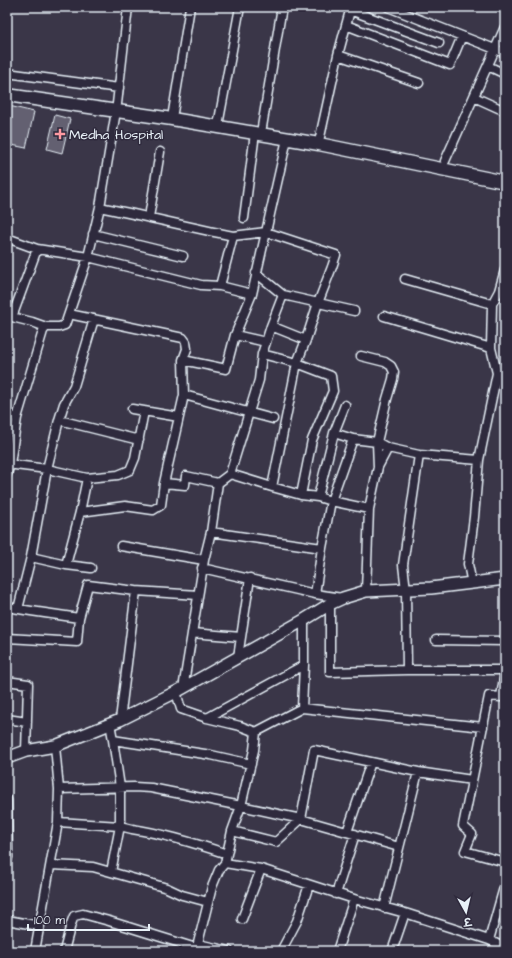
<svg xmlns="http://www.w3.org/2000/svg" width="512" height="958" viewBox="0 0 512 958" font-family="'Architects Daughter','Playpen Sans Deva',sans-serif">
<rect width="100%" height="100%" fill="#3a3648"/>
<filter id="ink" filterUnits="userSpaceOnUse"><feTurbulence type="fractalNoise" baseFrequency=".025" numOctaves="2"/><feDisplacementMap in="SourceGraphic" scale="8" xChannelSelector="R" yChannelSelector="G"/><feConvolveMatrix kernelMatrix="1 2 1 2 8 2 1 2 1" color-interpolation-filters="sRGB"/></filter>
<g filter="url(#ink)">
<!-- building -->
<path fill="#636171" stroke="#e8f1f8" d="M9 106 34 112 26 148 7 144V117Z
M55 115 70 119 62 153 47 149Z"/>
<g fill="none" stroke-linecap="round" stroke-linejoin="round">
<defs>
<path id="street" d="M388 7 505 53
M350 10 439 43
M346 25 450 65 462 36
M338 55 419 83
M488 66 505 74
M7 73 119 88
M474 97 505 111
M117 104 128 7
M173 112 190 7
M219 120 240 7
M262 127 282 7
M320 137 338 55 351 7
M445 161 505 27
M100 207C144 216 188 227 233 236L220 286 252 294
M149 217 160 152
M244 218 255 133
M93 234 183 256
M233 236 266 232 336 255 332 267 318 303 306 340 271 326 266 342 235 335
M7 238 37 249 88 257 201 285 220 286
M256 273 283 295 354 311
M405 279 492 304
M69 314 183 338 186 342 187 349 183 360 184 395 164 483 185 485 186 476 218 483 211 532 322 548 331 501 353 439
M8 316 32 322 46 327
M384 316 491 348
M12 317 37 249
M271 326 283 295
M306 340 297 363 272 487 301 495 318 497 331 501 369 509
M262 354 297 363 331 376 333 391 312 440 301 495
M361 356 385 362 391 366 394 372 393 379 387 399 377 442 378 467 369 509 366 591
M183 360 226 369 235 335 252 294 287 139
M497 373 491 348 492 304 499 291 505 270
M184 395 273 419
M132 409 179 417
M7 415 17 418
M59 420 139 440
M334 433 353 439 377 442 388 448 419 455 479 460 497 373 505 376
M7 464 47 469 59 420 64 404 74 386 94 319
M378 467 388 448
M7 474 10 464 17 418 43 331 46 327H59L65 325 88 257 100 207 116 111
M230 474 272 487
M218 483 230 474 259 380 262 354 266 342
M318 497 334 433 345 405
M80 512 125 506 153 510 161 505 164 483
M121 546 204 560 183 689
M31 557 66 565 91 568
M204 560 211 532
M66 565 80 512 87 478
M202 568 315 594 342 598
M472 584 468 564 474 517 479 460
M315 594 322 548
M330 604V672L407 670H505
M7 607 31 611 79 618
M18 609 31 557 47 469 87 478 118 475 130 470 135 458 144 411
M192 633 241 637
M7 638 77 642 79 618 88 585 136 591 198 595
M436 640 505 641
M238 657 250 578
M407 670 406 590 403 565 419 455
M505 671 501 697 489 696 463 826 472 834 465 851 505 862
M7 681 28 684 26 751
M176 692 181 709 207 718 240 726 256 732 302 708 483 727
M302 708 304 665
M207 718 304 665V620
M7 719 27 722
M120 720 136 591
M110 723 113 740 211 755 251 764
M59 789 134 787 151 788 241 806 254 750 256 732
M7 800 8 857 7 861
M58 822 120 826V787L113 740
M232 831 241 806 301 819 399 847
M347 832 371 762
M225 863 261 869
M51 865 93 867 167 888 182 895 208 902
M111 872 120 826C124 827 128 828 132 829 165 834 195 843 227 854
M336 894 355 834
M384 908 418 772
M242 919 261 869 354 899
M7 920 40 926
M489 940 505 884
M198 944 229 951
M35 951 58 822 59 789 55 746
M64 951 71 924 74 916 83 914 109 921 196 948
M196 951 212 887 219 870 225 863 232 831 276 842 301 819 314 750 418 772 472 780
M281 951 297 921 309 885
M337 951 354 899 405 913 489 940 505 948
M392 951 405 913"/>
<path id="secondary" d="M7 758 26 751 55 746 120 720 176 692 304 620 330 604 343 598 366 591 431 588 505 579"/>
<path id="primary" d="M7 95 172 119 319 144 505 182"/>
</defs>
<!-- street casing -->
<use href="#street" stroke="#e8f1f8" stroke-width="11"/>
<!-- secondary casing -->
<use href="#secondary" stroke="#e8f1f8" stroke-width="14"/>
<!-- primary casing -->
<use href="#primary" stroke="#e8f1f8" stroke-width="15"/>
<!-- street -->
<use href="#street" stroke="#2f2a3d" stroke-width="8"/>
<!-- secondary -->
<use href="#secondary" stroke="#2f2a3d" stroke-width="11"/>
<!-- primary -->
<use href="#primary" stroke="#2f2a3d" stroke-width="12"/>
</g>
</g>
<!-- markers -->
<path fill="#ff9aa2" stroke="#2f2a3d" stroke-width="1.5" d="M58 128h4v4h4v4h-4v4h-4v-4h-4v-4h4z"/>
<g text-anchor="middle" stroke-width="3" stroke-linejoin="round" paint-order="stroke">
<!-- poi labels -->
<g font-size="14" fill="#e8f1f8" stroke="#2f2a3d" text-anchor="start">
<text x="69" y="139">Medha Hospital</text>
</g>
</g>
<!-- margin -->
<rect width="512" height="958" fill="none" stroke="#2f2a3d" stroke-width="24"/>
<rect x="12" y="12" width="488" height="934" fill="none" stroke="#e8f1f8" stroke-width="1.5" filter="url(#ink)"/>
<!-- north arrow -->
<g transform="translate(466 912) rotate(172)" stroke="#2f2a3d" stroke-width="3" paint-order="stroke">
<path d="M0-3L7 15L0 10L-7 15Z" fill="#e8f1f8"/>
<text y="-6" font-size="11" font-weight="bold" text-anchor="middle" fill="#e8f1f8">उ</text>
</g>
<!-- scale -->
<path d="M28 924v6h121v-6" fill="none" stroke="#e8f1f8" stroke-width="2"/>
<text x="34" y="924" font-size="12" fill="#e8f1f8" stroke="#2f2a3d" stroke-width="3" paint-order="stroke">100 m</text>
</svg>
